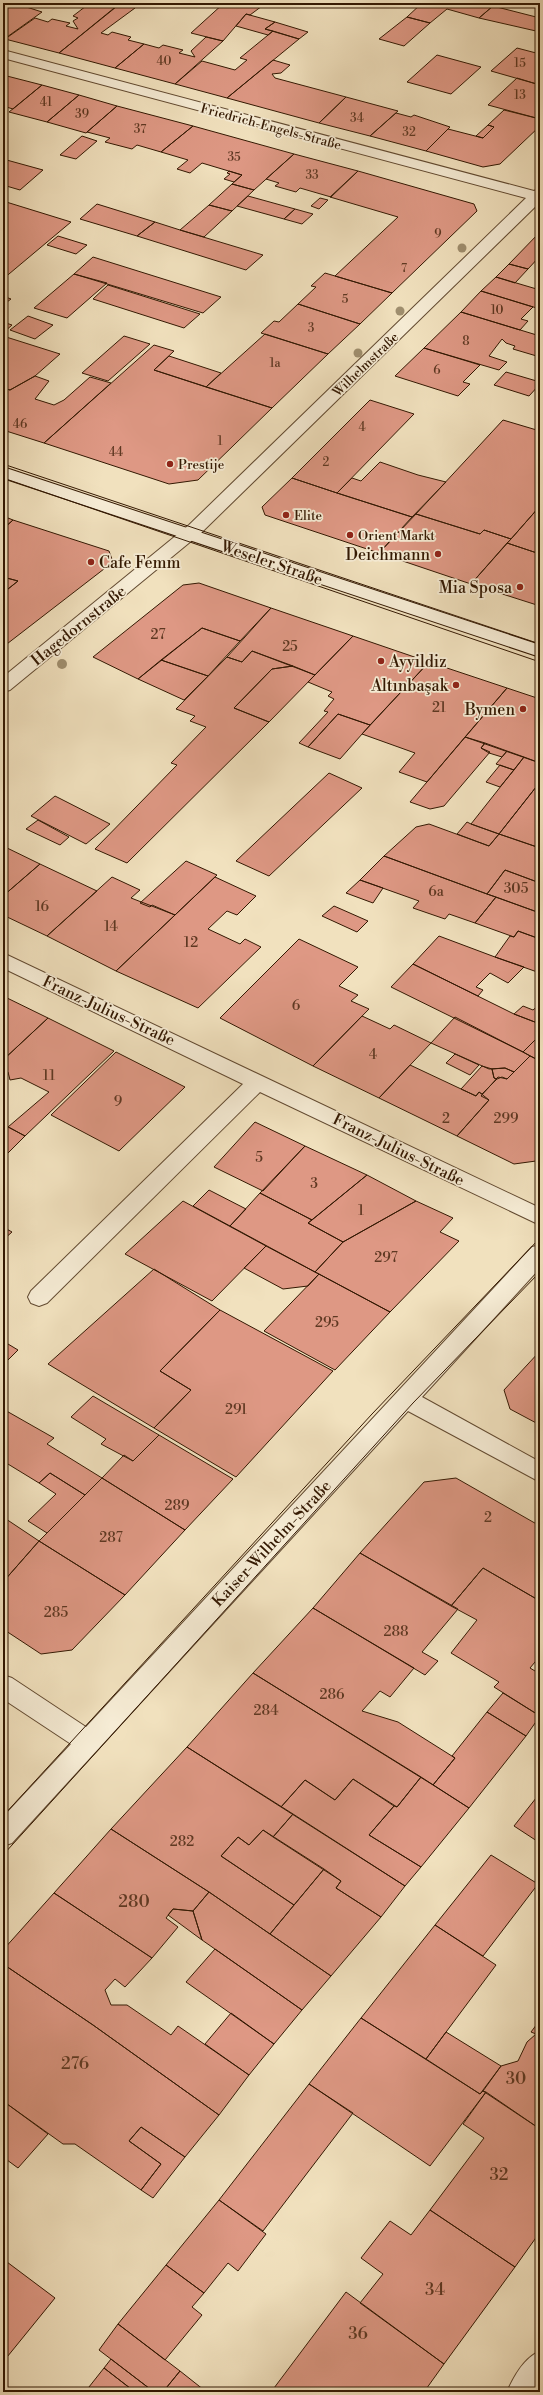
<svg xmlns="http://www.w3.org/2000/svg" width="543" height="2395" viewBox="0 0 543 2395" font-family="'Libre Bodoni',serif">
<rect width="100%" height="100%" fill="#f1e1be"/>
<filter id="stains"><feTurbulence type="fractalNoise" baseFrequency=".005" numOctaves="4"/><feColorMatrix values="0 0 0 0 .2 0 0 0 0 .09 0 0 0 0 .02 0 0 0 .5 -.17"/></filter>
<radialGradient id="worn" r=".72"><stop offset=".6" stop-color="#630" stop-opacity="0"/><stop offset="1" stop-color="#630" stop-opacity=".3"/></radialGradient>
<!-- building -->
<path fill="#de9884" stroke="#331802" d="M3 3H14L42 12 7 37 3 36Z
M90 3H121L59 53 5 39 35 18 48 22 52 19 70 23 66 26 78 29 73 21 78 18 73 16Z
M121 3H139L133 7Z
M224 3H266L250 15 246 14 223 41 191 33Z
M422 3H484L493 6 479 18 447 9 430 23 407 17Z
M119 4 135 8 101 33 108 35 112 32 131 37 128 40 144 44 115 68 59 53Z
M493 6 540 18V27L536 31 479 18Z
M246 14 275 22 265 29 273 31 268 35 236 26Z
M407 17 430 23 404 46 379 39Z
M275 22 308 32 299 39 265 29Z
M273 31 299 39 227 98 175 84 202 61 235 70 247 60 240 58Z
M206 37 223 41 175 84 115 68 144 44 159 48 163 45 183 50 179 53 195 57 191 51Z
M517 48 540 54V85L491 71Z
M437 55 481 67 451 94 407 82Z
M273 60 290 65 281 73 272 74 275 78 346 97 319 123 227 98Z
M3 75 42 85 13 109 3 106Z
M517 78 540 85V119L488 105Z
M42 85 79 95 47 122 9 112Z
M79 95 117 106 86 133 47 122Z
M346 97 398 111 370 136 319 123Z
M117 106 193 126 161 152 137 145 132 149 105 142 110 138 87 132Z
M504 110 540 119V126L500 164 483 167 426 151 448 129 483 138 494 127 488 125Z
M396 113 411 117 414 115 450 127 426 151 370 136Z
M488 125 494 127 483 138 476 136Z
M193 126 294 154 254 190 232 184 242 175 202 163 190 173 177 169 188 160 161 152Z
M82 136 97 141 76 159 60 155Z
M294 154 358 171 331 197 300 188 296 192 275 186 279 183 266 179Z
M3 159 43 170 20 190 3 185Z
M229 171 242 175 234 182 224 179 230 174 227 173Z
M358 171 474 204 477 211 392 293 335 276 398 217 330 197Z
M232 184 254 190 232 211 209 205Z
M248 196 295 209 284 219 237 206Z
M320 198 328 200 319 209 311 206Z
M3 201 71 222 3 279Z
M97 204 155 222 137 236 80 219Z
M209 205 232 211 204 237 180 230Z
M295 209 313 214 302 224 284 219Z
M155 222 180 230 263 255 246 270 137 236Z
M540 232V256L528 269 509 264Z
M58 236 87 245 76 254 47 245Z
M93 257 221 297 203 313 74 274Z
M509 264 528 269 515 283 496 277Z
M325 273 335 276 392 293 360 324 298 304 316 287 311 286Z
M74 274 107 283 67 318 34 308Z
M496 277 540 290V309L481 291Z
M108 285 200 314 184 328 93 299Z
M481 291 533 307 521 319 528 321 520 330 461 312Z
M3 296 11 299 3 305Z
M298 304 360 324 328 354 261 333 274 321 279 322Z
M461 312 540 336V357L513 349 515 346 506 343 502 339 489 356 507 362 499 370 424 348Z
M28 316 53 325 35 339 10 330Z
M3 322 12 325 3 333Z
M265 334 328 354 272 408 206 387Z
M3 336 60 354 35 376 10 390 3 388Z
M124 336 150 344 108 381 82 373Z
M154 345 174 351 154 370 272 408 198 480 169 484 44 443Z
M424 348 480 365 463 382 470 384 458 396 395 376Z
M169 356 221 373 206 387 154 370Z
M506 372 540 382V384L529 396 494 385Z
M35 376 49 381 35 399 54 405 64 400 90 377 111 383 44 443 3 430V388L10 390Z
M370 400 414 414 337 493 292 478Z
M503 420 540 431V506L511 539 484 530 480 534 416 514Z
M380 462 418 475 446 482 412 517 337 493 352 478 361 481Z
M292 478 337 493 412 517 379 553 265 515 262 507Z
M540 506V554L507 543 511 539Z
M416 514 480 534 484 530 511 539 471 584 379 553Z
M3 516 13 520 3 529Z
M13 520 109 551 113 562 3 647V593L18 581 3 577V529Z
M507 543 540 554V606L471 584Z
M3 577 18 581 3 593Z
M199 583 271 608 240 641 202 628 138 679 93 657 183 585Z
M271 608 353 636 315 675 252 651 242 662 227 657Z
M202 628 240 641 208 676 161 660Z
M353 636 429 662 370 725 338 714 308 747 299 743 328 712 324 711 334 699 328 696 332 692 308 682Z
M252 651 293 666 272 669 234 708 269 722 127 863 95 849 177 765 171 763 206 727 190 721 195 716 176 709 227 657 242 662Z
M161 660 208 676 184 700 138 679Z
M429 662 507 688 427 782 399 772 415 753 362 734Z
M293 666 315 675 269 722 234 708 272 669Z
M507 688 540 699V763L465 737Z
M338 714 370 725 340 759 308 747Z
M465 737 485 743 481 748 490 752 444 806 430 809 410 802Z
M485 743 507 751 502 757 489 753 481 748Z
M507 751 524 757 514 770 496 764Z
M524 757 540 763V782L499 834 471 824Z
M500 765 514 770 500 787 486 782Z
M329 773 362 788 269 876 236 861Z
M540 782V848L499 834Z
M55 796 110 824 86 844 31 816Z
M38 820 69 837 60 845 26 829Z
M467 822 471 824 499 834 489 846 457 834Z
M429 824 489 846 499 834 540 848V883L505 870 487 894 384 856 416 827Z
M3 846 40 864 3 896Z
M384 856 487 894 496 897 475 923 449 914 445 919 413 908 419 901 360 880Z
M186 861 217 875 175 915 152 905 150 907 140 903Z
M40 864 97 891 47 936 3 915V896Z
M505 870 540 883V913L487 894Z
M112 877 140 890 131 898 175 915 116 971 47 936Z
M215 877 256 896 237 915 227 911 208 929 240 944 245 939 261 947 198 1008 116 971Z
M360 880 383 888 373 903 346 893Z
M496 897 540 913V939L518 931 514 937 475 923Z
M334 906 368 921 357 932 322 916Z
M518 931 540 939V973L495 957 510 936 514 937Z
M439 936 495 957 524 967 508 983 490 973 476 987 483 990 478 996 413 964Z
M299 939 358 967 339 986 358 995 351 1001 369 1009 313 1066 220 1018Z
M413 964 514 1014 540 1024V1035L523 1052 391 987Z
M3 996 48 1018 3 1060Z
M540 1004V1024L514 1014 523 1006 533 1010Z
M362 1016 390 1029 394 1025 431 1043 379 1098 313 1066Z
M455 1017 523 1052 530 1056 514 1072 505 1068 489 1069 431 1043Z
M48 1018 114 1051 25 1136 8 1127 49 1092 21 1078 10 1080 8 1072 3 1069V1060Z
M540 1035V1061L523 1052Z
M116 1052 185 1087 119 1151 51 1115Z
M455 1054 479 1065 470 1075 446 1063Z
M530 1056 540 1061V1156L536 1161 514 1164 457 1136 489 1100 481 1096 498 1077 507 1079Z
M410 1065 476 1096 479 1092 489 1100 457 1136 379 1098Z
M482 1066 492 1069 494 1078 497 1079 482 1094 479 1092 476 1096 461 1089Z
M505 1068 514 1072 507 1079 502 1077 497 1079 494 1078 492 1069Z
M255 1122 305 1146 263 1191 214 1167Z
M3 1124 25 1136 6 1155 3 1153Z
M305 1146 367 1175 312 1220 260 1193Z
M367 1175 416 1201 343 1242 308 1223Z
M209 1190 246 1209 230 1226 193 1206Z
M260 1193 312 1220 308 1223 343 1242 315 1272 230 1226Z
M183 1201 266 1246 212 1301 125 1254Z
M416 1201 453 1218 440 1232 459 1241 390 1312 315 1272 343 1242Z
M3 1227 12 1232 3 1240Z
M266 1246 315 1272 319 1274 308 1286 283 1289 244 1268Z
M154 1269 220 1310 160 1371 191 1390 154 1428 48 1364Z
M319 1274 390 1312 335 1370 264 1331Z
M220 1310 333 1371 236 1477 154 1428 191 1390 160 1371Z
M3 1341 18 1350 3 1365Z
M540 1351V1425L510 1409 504 1390Z
M93 1396 159 1435 133 1461 101 1444 106 1439 71 1417Z
M3 1409 54 1438 47 1444 102 1478 85 1495 50 1473 39 1483 3 1461Z
M159 1435 233 1479 185 1530 102 1478 124 1455 133 1461Z
M50 1473 85 1495 47 1533 28 1521 56 1494 39 1483Z
M102 1478 185 1530 125 1595 39 1541Z
M456 1478 540 1526V1601L483 1568 451 1606 360 1553 424 1482Z
M3 1517 39 1541 3 1582Z
M39 1541 125 1595 72 1650 41 1654 3 1629V1582Z
M360 1553 458 1609 422 1652 438 1661 425 1675 313 1608Z
M483 1568 540 1601V1656L530 1668 540 1674V1716L494 1687 499 1682 451 1653 477 1620 451 1606Z
M313 1608 414 1668 390 1697 380 1691 362 1711 398 1722 455 1758 433 1785 253 1673Z
M253 1673 421 1777 397 1807 353 1779 335 1800 305 1780 281 1807 187 1747Z
M503 1693 540 1716 526 1736 487 1712Z
M487 1712 526 1736 469 1808 433 1785 455 1758 452 1756Z
M187 1747 293 1814 273 1837 263 1830 249 1845 238 1837 221 1856 294 1905 270 1934 209 1892 111 1829Z
M421 1777 469 1808 421 1867 369 1835 394 1806 397 1807Z
M353 1779 394 1806 369 1835 421 1867 405 1886 281 1807 305 1780 335 1800Z
M540 1793V1843L514 1826Z
M293 1814 405 1886 381 1917 336 1888 341 1881 273 1837Z
M111 1829 209 1892 193 1911 173 1909 166 1918 178 1927 152 1958 54 1893Z
M263 1830 324 1869 294 1905 221 1856 238 1837 249 1845Z
M491 1855 538 1884 483 1956 435 1925Z
M324 1869 341 1881 336 1888 381 1917 331 1976 270 1934Z
M209 1892 331 1976 302 2010 202 1940 193 1911Z
M54 1893 152 1958 125 1987 115 1979 105 1990 111 2005H127L171 2035 178 2026 249 2075 219 2115 93 2025 3 1964V1950Z
M173 1909 193 1911 202 1940 168 1915Z
M435 1925 496 1965 426 2059 361 2018Z
M215 1949 302 2010 274 2044 186 1982Z
M3 1964 93 2025 219 2115 185 2157 141 2127 129 2141 161 2164 141 2190 75 2144H63L3 2101Z
M231 2013 274 2044 249 2075 205 2044Z
M361 2018 480 2094 483 2091 486 2092 430 2166 309 2084Z
M540 2020V2129L483 2091 501 2066 518 2061 527 2042 536 2034 531 2032Z
M446 2032 501 2066 480 2094 426 2059Z
M309 2084 353 2113 263 2231 219 2200Z
M486 2092 540 2129V2232L515 2267 430 2210 484 2138 463 2124Z
M3 2101 48 2134 18 2168 3 2157Z
M141 2127 185 2157 153 2198 141 2190 161 2164 129 2141Z
M219 2200 266 2234 238 2271 228 2263 204 2293 166 2265Z
M430 2210 515 2267 444 2364 360 2303 383 2274 361 2258 390 2221 411 2235Z
M3 2259 55 2298 3 2362Z
M166 2265 204 2293 192 2307 202 2315 165 2360 118 2324Z
M346 2292 444 2364 424 2392H271Z
M118 2324 180 2371 163 2392H154L99 2350Z
M111 2359 154 2392H135L104 2368Z
M104 2368 135 2392H85Z
M180 2371 204 2390 202 2392H170L166 2388Z"/>
<g fill="none" stroke-linecap="round" stroke-linejoin="round">
<defs>
<path id="street" d="M3 50 534 191 540 188V202L201 533 10 690 3 692V677L189 525 526 198 3 58Z
M3 953 540 1208V1225L260 1092 47 1303 39 1306 31 1303 28 1297 31 1291 243 1084 3 968Z
M540 1245V1268L422 1397 540 1462V1482L408 1411 12 1843 3 1846V1817L71 1744 3 1699V1675L12 1678 86 1727 532 1247Z
M540 2351V2392H507C514 2376 524 2358 540 2351Z"/>
<path id="secondary" d="M3 467 540 645V657L3 478Z"/>
</defs>
<!-- street casing -->
<use href="#street" stroke="#624a31" stroke-width="2"/>
<!-- secondary casing -->
<use href="#secondary" stroke="#331802" stroke-width="2"/>
<!-- street -->
<use href="#street" fill="#f6ecd5" fill-rule="evenodd"/>
<!-- secondary -->
<use href="#secondary" fill="#f6ecd5" fill-rule="evenodd"/>
<!-- tram -->
<path stroke="#331802" stroke-width="1" d="M3 464 540 644
M3 478 540 662
M3 1816 372 1414 540 1238
M3 1855 413 1403 540 1272"/>
</g>
<!-- trees -->
<g fill="#9f8e6e">
<circle cx="462" cy="248" r="4.5"/>
<circle cx="400" cy="311" r="4.5"/>
<circle cx="358" cy="353" r="4.5"/>
<circle cx="62" cy="664" r="5"/>
</g>
<!-- markers -->
<g fill="#8f2418" stroke="#f6ecd5" stroke-width="1.5">
<circle cx="170" cy="464" r="4"/>
<circle cx="286" cy="515" r="4"/>
<circle cx="350" cy="535" r="4"/>
<circle cx="438" cy="554" r="4"/>
<circle cx="91" cy="562" r="4"/>
<circle cx="520" cy="587" r="4"/>
<circle cx="381" cy="661" r="4"/>
<circle cx="456" cy="685" r="4"/>
<circle cx="523" cy="709" r="4"/>
</g>
<g text-anchor="middle" stroke-width="3.5" stroke-linejoin="round" paint-order="stroke">
<!-- far-number labels -->
<g font-size="12" fill="#5e3822">
<text x="164" y="65">40</text>
<text x="520" y="67">15</text>
<text x="520" y="99">13</text>
<text x="46" y="106">41</text>
<text x="82" y="118">39</text>
<text x="357" y="122">34</text>
<text x="140" y="133">37</text>
<text x="409" y="136">32</text>
<text x="234" y="161">35</text>
<text x="312" y="179">33</text>
<text x="438" y="238">9</text>
<text x="404" y="272">7</text>
<text x="345" y="303">5</text>
<text x="497" y="314">10</text>
<text x="311" y="332">3</text>
<text x="466" y="345">8</text>
<text x="275" y="367">1a</text>
<text x="437" y="374">6</text>
<text x="20" y="428">46</text>
<text x="362" y="431">4</text>
<text x="220" y="445">1</text>
<text x="116" y="456">44</text>
<text x="326" y="466">2</text>
</g>
<!-- far-street labels -->
<g font-size="13" fill="#331802" stroke="#f6ecd5">
<text transform="translate(271 126) rotate(15)" y="5">Friedrich-Engels-Straße</text>
<text transform="translate(365 364) rotate(-44)" y="5">Wilhelmstraße</text>
</g>
<!-- far-poi labels -->
<g font-size="13" fill="#331802" stroke="#f6ecd5" text-anchor="start">
<text x="178" y="469">Prestije</text>
<text x="294" y="520">Elite</text>
<text x="358" y="540">Orient Markt</text>
</g>
<!-- number labels -->
<g font-size="14" fill="#5e3822">
<text x="158" y="639">27</text>
<text x="290" y="651">25</text>
<text x="439" y="712">21</text>
<text x="516" y="893">305</text>
<text x="436" y="896">6a</text>
<text x="42" y="911">16</text>
<text x="111" y="931">14</text>
<text x="191" y="947">12</text>
<text x="296" y="1010">6</text>
<text x="373" y="1059">4</text>
<text x="49" y="1080">11</text>
<text x="118" y="1106">9</text>
<text x="446" y="1123">2</text>
<text x="506" y="1123">299</text>
<text x="259" y="1162">5</text>
<text x="314" y="1188">3</text>
<text x="361" y="1215">1</text>
<text x="386" y="1262">297</text>
<text x="327" y="1327">295</text>
<text x="236" y="1414">291</text>
<text x="177" y="1510">289</text>
<text x="488" y="1522">2</text>
<text x="111" y="1542">287</text>
<text x="56" y="1617">285</text>
<text x="396" y="1636">288</text>
<text x="332" y="1699">286</text>
<text x="266" y="1715">284</text>
<text x="182" y="1846">282</text>
</g>
<!-- poi labels -->
<g font-size="16" fill="#331802" stroke="#f6ecd5" text-anchor="end">
<text x="430" y="560">Deichmann</text>
<text x="99" y="568" text-anchor="start">Cafe Femm</text>
<text x="512" y="593">Mia Sposa</text>
<text x="389" y="667" text-anchor="start">Ayyildiz</text>
<text x="448" y="691">Altınbaşak</text>
<text x="515" y="715">Bymen</text>
</g>
<!-- street labels -->
<g font-size="16" fill="#331802" stroke="#f6ecd5">
<text transform="translate(272 562) rotate(19)" y="6">Weseler Straße</text>
<text transform="translate(78 625) rotate(-39)" y="6">Hagedornstraße</text>
<text transform="translate(109 1010) rotate(25)" y="6">Franz-Julius-Straße</text>
<text transform="translate(399 1149) rotate(26)" y="6">Franz-Julius-Straße</text>
<text transform="translate(271 1543) rotate(-47)" y="6">Kaiser-Wilhelm-Straße</text>
</g>
<!-- near-number labels -->
<g font-size="17" fill="#5e3822">
<text x="134" y="1907">280</text>
<text x="75" y="2069">276</text>
<text x="516" y="2084">30</text>
<text x="499" y="2180">32</text>
<text x="435" y="2295">34</text>
<text x="358" y="2339">36</text>
</g>
</g>
<!-- margin -->
<rect width="543" height="2395" fill="none" stroke="#f1e1be" stroke-width="16"/>
<rect x="4" y="4" width="535" height="2387" fill="none" stroke="#331802" stroke-width="2"/>
<rect x="8" y="8" width="527" height="2379" fill="none" stroke="#331802"/>
<rect width="100%" height="100%" filter="url(#stains)"/>
<rect width="100%" height="100%" fill="url(#worn)"/>
</svg>
